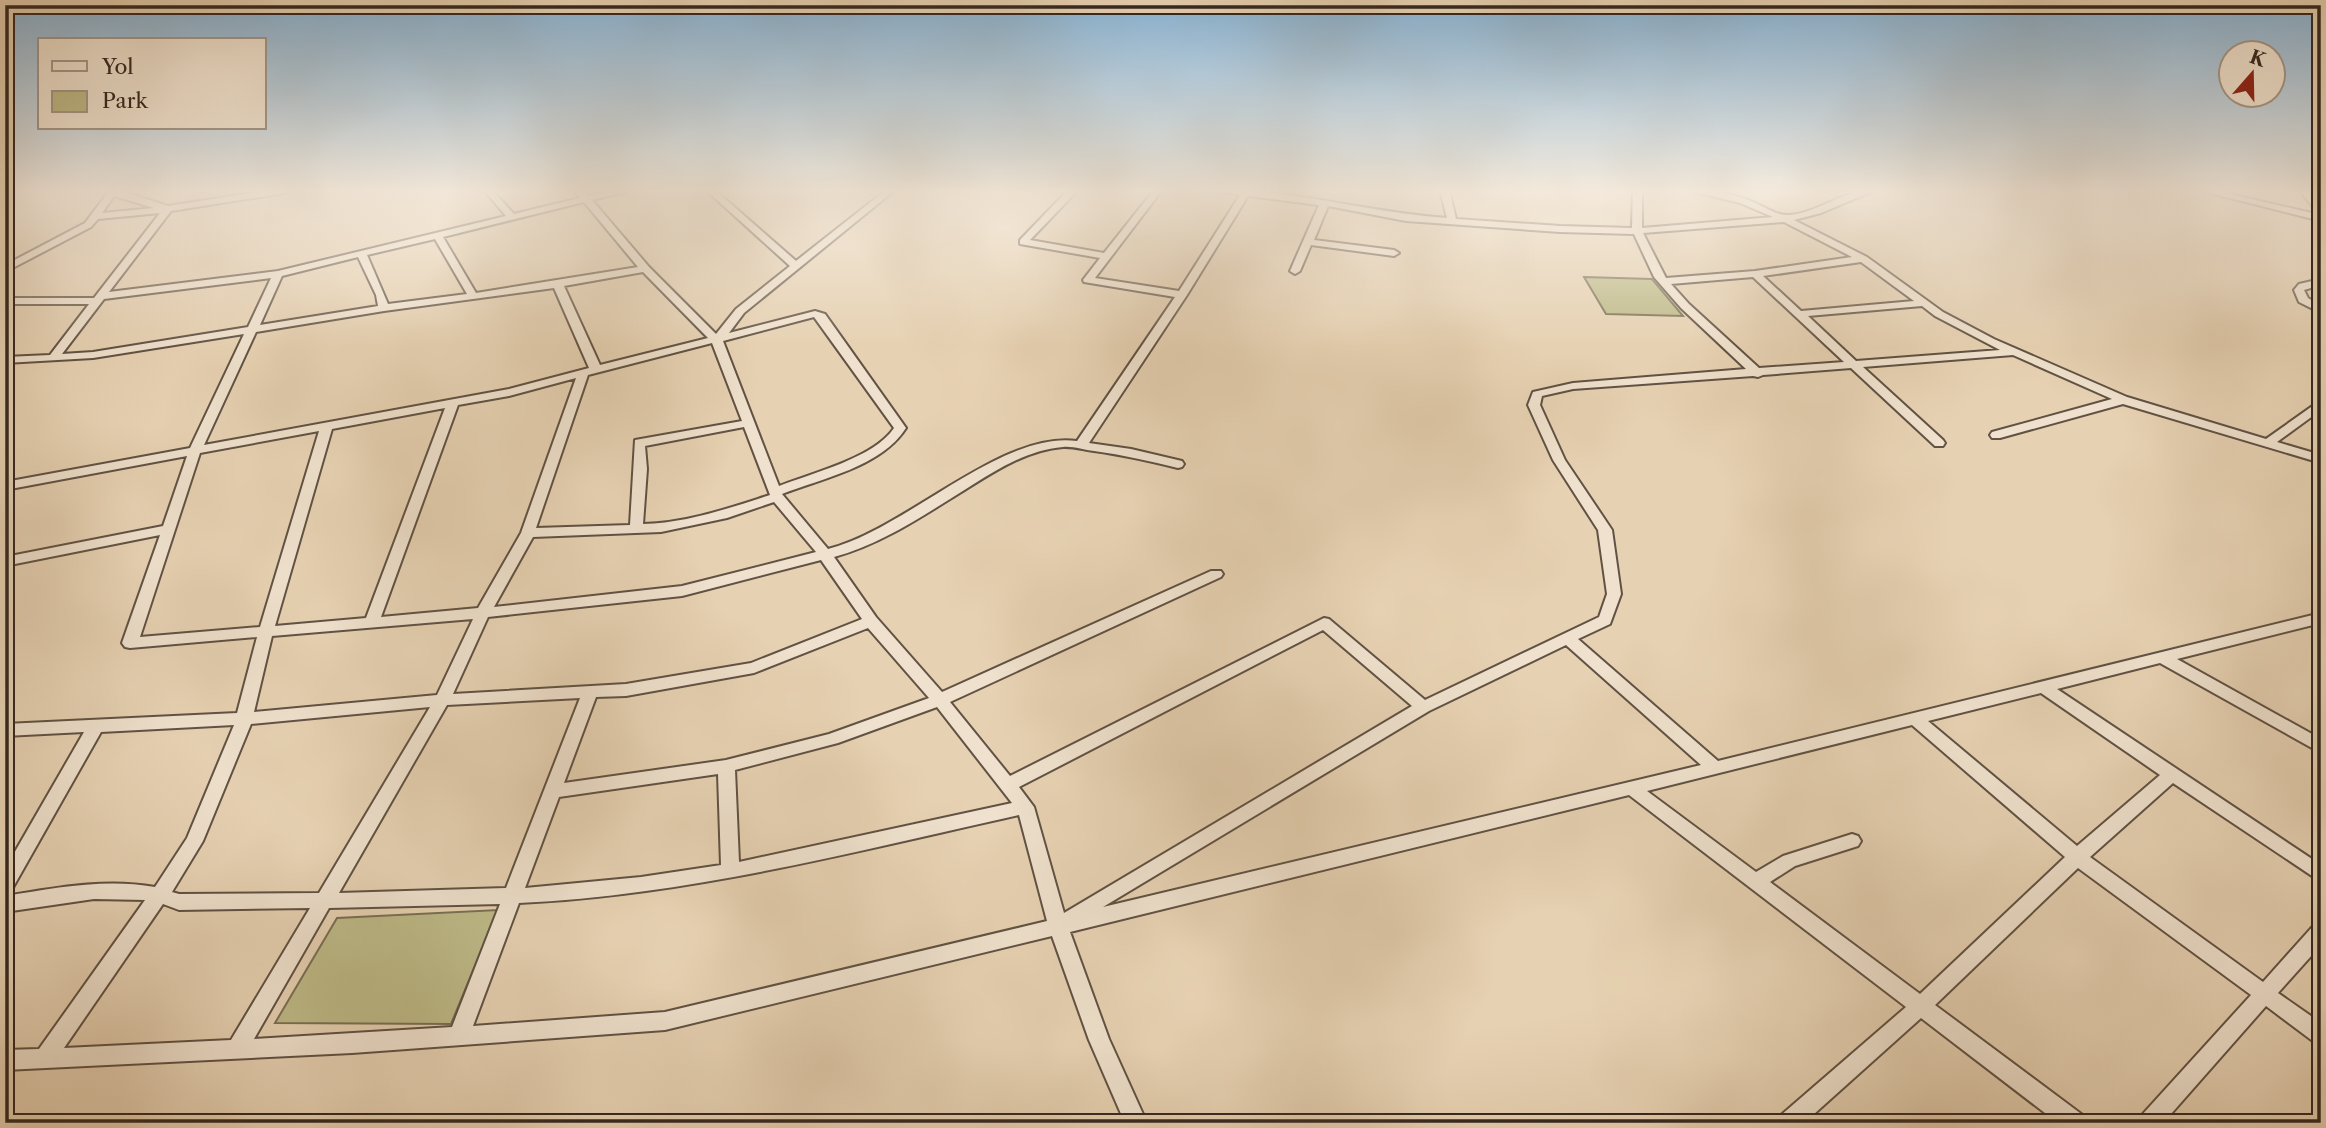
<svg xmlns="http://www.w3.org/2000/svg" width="2326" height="1128" viewBox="0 0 2326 1128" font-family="'Libre Caslon Text',serif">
<rect width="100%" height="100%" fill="#e6d1b2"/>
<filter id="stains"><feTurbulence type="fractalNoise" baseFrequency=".00286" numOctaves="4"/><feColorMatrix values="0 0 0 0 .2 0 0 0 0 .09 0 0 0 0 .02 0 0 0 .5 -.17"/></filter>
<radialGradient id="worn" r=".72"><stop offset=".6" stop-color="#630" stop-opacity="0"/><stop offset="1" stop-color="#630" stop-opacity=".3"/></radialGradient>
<!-- green -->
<path fill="#bdb987" stroke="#797054" stroke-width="2" d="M1584 277 1652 279 1683 316 1606 314Z
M498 910 451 1024 275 1023 337 918Z"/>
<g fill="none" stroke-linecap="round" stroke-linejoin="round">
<defs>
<path id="minor" d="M5 190H13L5 195Z
M110 190H118L168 206 271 190H290L285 193 171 211 109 292 278 271 506 216 484 190H492L514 214 580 198 575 192 579 190H583L588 196 613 190H626L625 192 592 200 649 267 716 334 736 309 790 266 706 190H715L796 261 886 190H895L744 313 729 333 815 311 825 314 906 428C881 467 823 478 782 494L828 549C905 530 1002 430 1077 441L1175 297 1084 282 1083 280 1100 258 1020 244V240L1068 190H1078L1030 240 1104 253 1154 190H1162L1095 278 1179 291 1240 195 1223 192 1222 190C1296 190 1371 213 1447 218L1440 190H1449L1456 219 1560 226 1632 228 1633 190H1642V228L1773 217 1740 203 1695 192 1694 190C1712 190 1731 194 1748 200 1760 204 1776 216 1789 215 1818 213 1843 190 1872 190L1871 192 1821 213 1794 220 1867 257 1943 312 1994 339 2127 397 2266 439 2321 400V410L2277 442 2321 455V463L2123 404 2000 438H1992L1990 435 1992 432 2112 399 2013 355 1863 367 1943 440 1945 443 1943 446H1935L1851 368 1763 375 1758 377 1753 376 1573 389 1542 396 1540 405 1565 460 1612 530 1621 594 1610 624 1578 639 1718 761 2321 613V623L2177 659 2321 739V753L2160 663 2057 689 2321 865V882L2173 783 2090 857 2263 982 2314 925 2321 923V945L2278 993 2321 1023V1044L2314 1042 2266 1006 2163 1123H2138L2141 1116 2251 995 2078 868 1935 1005 2084 1116 2087 1123H2058L1921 1018 1804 1123H1777L1780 1116 1906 1007 1629 795 1070 932 1109 1039 1147 1123H1125L1089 1040 1052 936 665 1030 352 1053 5 1070V1050L39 1049 145 900 94 899 5 912V896C55 888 105 878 155 887L187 838 234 725 101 732 11 891 5 894V869L84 732 5 736V724L237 713 257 637 130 648 125 647 122 643 160 535 5 566V557L163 526 187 456 5 490V482L190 448 244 334 93 358 5 363V357L50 355 89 304H5V298H94L160 213 98 219 91 227 5 272V265L85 223ZM114 196 154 208 102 213ZM1248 196 1319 205 1290 271 1295 274 1300 271 1311 245 1394 256 1399 253 1394 250 1314 240 1328 206 1406 221 1560 232 1634 234 1654 277 1681 308 1746 369 1573 383 1533 392 1528 405 1553 460 1598 530 1607 594 1599 617 1425 700 1329 619 1324 618 1010 776 950 702 1221 577 1223 574 1221 571H1211L942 692 876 617 834 557C882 544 924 515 966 489 996 470 1027 450 1063 447 1073 446 1084 450 1094 451 1123 455 1150 461 1178 468L1182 467 1184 464 1182 461 1131 449 1089 443 1187 295ZM584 202 638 267 476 293 443 237ZM1784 222 1852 257 1755 271 1666 278 1643 233ZM435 239 467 294 388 304 367 255ZM358 257 376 295 378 306 260 325 282 276ZM1861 262 1914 301 1801 311 1763 276ZM643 272 708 338 600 365 564 286ZM1753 277 1844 362 1759 368 1689 304 1671 284ZM271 278 248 327 93 352 62 354 104 299ZM554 288 589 368 509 389 204 445 256 332 384 311ZM1922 306 1935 316 2000 350 1856 361 1808 316ZM814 317 894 428C874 458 812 473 779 486L723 341ZM712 343 742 421 635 440 630 525 536 528 588 375ZM576 378 521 533 478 608 381 617 458 405 509 396ZM445 408 366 618 275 626 332 429ZM744 427 770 495C729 508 687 523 643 524L647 469 645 446ZM319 431 260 627 140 637 200 453ZM774 502 816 552 682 586 494 607 533 537 661 532 727 518ZM821 560 862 619 751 663 626 684 453 694 488 617 682 596ZM473 619 437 695 254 712 272 636ZM868 628 929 698 829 734 726 760 564 783 596 697 626 696 754 673ZM1323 630 1412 706 1064 913 1034 807 1019 787ZM1566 645 1701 765 1103 907 1429 711ZM2041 693 2160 775 2077 846 1928 721ZM580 698 506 888 339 893 447 705ZM430 707 319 893 179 894 172 892 203 841 251 724ZM937 707 1012 803 739 862 735 770 838 743ZM1912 725 2065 857 1920 994 1770 882 1795 866 1858 846 1861 841 1858 836 1852 834 1783 856 1756 872 1647 791ZM718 774 721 865 641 877 525 888 559 797ZM1019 815 1047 921 665 1012 473 1026 519 903C689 895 853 852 1019 815ZM163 904 179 910 310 908 231 1040 64 1048ZM500 904 452 1027 254 1039 329 908Z
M2198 190H2212L2321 215V221Z
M2299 190H2308L2321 205V214L2318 213Z
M2321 279V285L2304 290 2308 298 2321 306V313L2299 302 2294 290 2299 284Z"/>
</defs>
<!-- minor casing -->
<use href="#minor" stroke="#615244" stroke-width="4"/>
<!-- minor -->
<use href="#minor" fill="#efe1cd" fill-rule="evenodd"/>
</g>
<!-- sky -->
<linearGradient id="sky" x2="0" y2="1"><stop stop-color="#89b4d5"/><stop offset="0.55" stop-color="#f4eadc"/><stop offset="1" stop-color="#f4eadc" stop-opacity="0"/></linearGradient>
<rect width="2326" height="347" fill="url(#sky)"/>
<!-- margin -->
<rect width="2326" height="1128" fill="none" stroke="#e6d1b2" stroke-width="28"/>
<rect x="7" y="7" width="2312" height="1114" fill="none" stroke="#352820" stroke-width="3.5"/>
<rect x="14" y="14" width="2298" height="1100" fill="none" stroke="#352820" stroke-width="2"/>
<!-- legend -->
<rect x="38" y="38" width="228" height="91" fill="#efe1cd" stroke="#a59788" stroke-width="2"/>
<rect x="52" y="61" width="35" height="10" fill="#efe1cd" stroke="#a59788" stroke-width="2"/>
<text x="102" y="74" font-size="21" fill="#352820">Yol</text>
<rect x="52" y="91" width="35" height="21" fill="#bdb987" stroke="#a59788" stroke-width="2"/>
<text x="102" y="108" font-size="21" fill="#352820">Park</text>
<!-- north arrow -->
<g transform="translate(2252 74) rotate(20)"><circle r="33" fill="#efe1cd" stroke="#a59788" stroke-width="2"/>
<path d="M0-5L12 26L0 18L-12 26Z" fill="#8f2418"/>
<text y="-10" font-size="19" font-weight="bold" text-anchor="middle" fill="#352820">K</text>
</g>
<rect width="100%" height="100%" filter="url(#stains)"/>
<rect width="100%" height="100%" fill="url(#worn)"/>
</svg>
